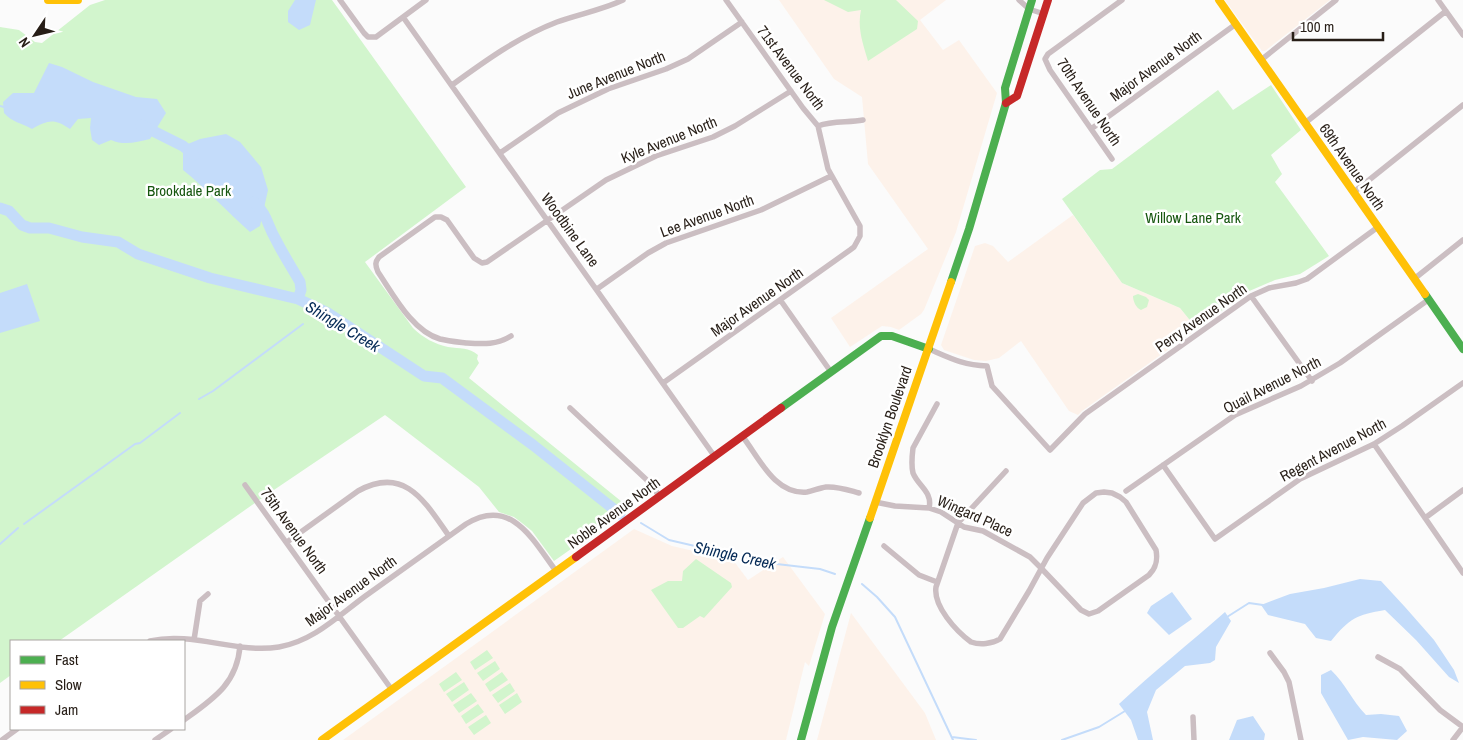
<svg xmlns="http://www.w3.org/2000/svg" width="1463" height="740" viewBox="0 0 1463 740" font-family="'Archivo Narrow',sans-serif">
<rect width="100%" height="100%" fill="#fbfbfb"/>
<!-- built -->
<path fill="#fdf2ea" d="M779 0H946L920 20 943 50 959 40 997 93 956 232 924 310 921 314 899 330 891 327 882 326 850 347 831 318 928 249 868 164 862 97 834 79Z
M1225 0H1330L1265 51H1262Z
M1073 215 1122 283 1180 308 1197 329 1082 411 1078 415 1069 411 1021 341 999 358 986 361 974 360 944 350 941 345 975 246 985 243 993 246 1008 262Z
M634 529 672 546 733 560 748 580 783 557 825 614 809 666 805 662 786 740H343Z
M851 613 925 713 936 740H817Z"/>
<!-- green -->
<path fill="#d2f5cd" d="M105 0H332L466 187 365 262 413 328C423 338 435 344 448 347 460 349 469 347 478 355L477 359 479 363 469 378 627 506 620 511 622 513 554 561 532 531 522 523 514 517 499 512 479 487 385 415 262 498 59 641H11V675L0 683V27L19 30 35 42 42 43 90 5Z
M824 0H896L918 21 917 29 868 61C863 44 857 28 861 10L848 12Z
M1271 85 1301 130 1271 155 1282 174 1275 182 1329 256 1300 274 1275 280 1247 292 1197 329 1180 308 1122 283 1062 199 1100 170 1112 169 1218 90 1233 110Z
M1138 294 1146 297 1149 300 1147 307 1141 310C1136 308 1133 301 1133 296Z
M696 559 731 583 732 587 704 618 700 616 683 628H678L651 590 668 581H682L683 571Z
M487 650 493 658 475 670 470 662Z
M495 661 500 669 483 681 477 673Z
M456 672 462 680 444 692 439 684Z
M502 672 508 680 490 692 485 684Z
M464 682 469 690 452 702 446 694Z
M510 683 515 691 498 703 492 695Z
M471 693 477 701 459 713 453 705Z
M517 693 522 702 505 714 499 705Z
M478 704 484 712 466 724 461 716Z
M486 715 491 723 474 735 468 727Z"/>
<!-- water -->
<path fill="#c4dcfa" d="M295 0H316L310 25 299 30 288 22V11Z
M49 63 62 67 93 82 136 97 157 99 166 113 150 139C136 142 125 146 111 140L99 145 92 140 90 128 91 118 78 119 70 129C54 118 48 120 32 129 20 122 13 123 4 113L3 102 13 93H34Z
M226 134 240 142 261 167 268 190 260 226 250 232C227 212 207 189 183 170V146L200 139Z
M27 284 40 321 0 333V293Z
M1360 579 1381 581 1405 607 1434 640 1454 670 1459 683 1449 677 1416 640 1385 610C1356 615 1350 618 1331 641L1316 638 1305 624 1268 615 1261 605 1290 594 1324 588Z
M1172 592 1192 619 1169 635 1147 613 1151 606Z
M1225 612 1231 621 1216 647 1215 660 1210 663 1185 666 1156 690 1147 712 1153 740H1138L1131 720 1119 704C1153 672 1190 643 1225 612Z
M1331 670C1346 684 1352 701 1366 715L1381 714 1399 716 1407 731 1397 740 1363 737 1348 740 1321 693V675Z
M1253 716 1265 734 1264 740H1229L1237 720Z"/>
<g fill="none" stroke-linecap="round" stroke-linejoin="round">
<!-- stream -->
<path stroke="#c4dcfa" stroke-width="2" d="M0 106 4 107
M312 313 316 307
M199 399 213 391 303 324
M641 523 669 540 768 563 820 569 835 574
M24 524 135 444 140 443 180 413
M0 544 18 528
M862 584 877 597 895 617 953 740
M1227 617 1249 603 1263 605
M952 737 976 740
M1062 740 1099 727 1125 711"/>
<!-- river -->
<path stroke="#c4dcfa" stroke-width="11" d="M141 125 183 146 194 155
M254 202C269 217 266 223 276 240 283 254 292 268 300 282L301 290 298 299
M0 208 9 211 22 225 30 228H49L82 237 118 242 138 254 210 278 298 299 328 313 424 376 442 378 533 445 620 514"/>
<!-- street -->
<path stroke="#cbbec2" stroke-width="5.5" d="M340 0 364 33 368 37H376L426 0
M1019 0 1029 9 1044 14
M1438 0 1463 35
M403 17 715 457
M1261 60 1336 0
M452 85C485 61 518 37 557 22 579 14 602 10 623 0
M1305 123 1446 11
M818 126C833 120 848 123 863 120
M1091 129 1236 24
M500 153 558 113 608 89 666 69 688 59 742 22
M1112 159 1050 70 1045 59 1048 54 1122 0
M1354 192 1463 105
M1414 279 1463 240
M597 289 648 253 666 243 761 210 831 176
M1251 296 1312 381
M781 301 831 372
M511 336C497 345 483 344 466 343 458 342 448 341 440 339 412 331 393 294 378 272 375 265 375 262 379 257L435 217H441L447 220 474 258 482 263 487 262 606 180 656 156 713 137 735 126 791 91
M929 349C950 358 963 365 987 366L992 386 1050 450 1085 414 1251 296 1269 288 1296 283 1307 279 1378 227
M663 383 850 250 854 247 860 236V226L828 169 818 126 803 108 726 0
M570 408 649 482 660 497
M743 437C759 458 775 495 807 492 813 491 819 488 826 487 837 486 848 490 859 493
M1374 444 1463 573
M1163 465 1215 539 1300 479 1374 444 1402 426 1463 383
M245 485 392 690
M1126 491 1235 415 1301 386 1340 363 1428 300
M875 502 895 506 929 508 941 512 964 527 983 531 1030 557 1041 568 1081 610 1089 614 1098 611 1149 575C1156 568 1158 561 1156 550L1126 502 1120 497 1112 493 1104 492 1096 493 1083 503 1047 558 1029 591 1000 639C992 644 980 645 971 642 956 631 933 606 936 587L958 523 1006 471
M929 508C933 492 918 486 913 473 911 465 912 456 913 448L937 404
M1425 518 1463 490
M287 542 358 491C405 465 425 502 449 536
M884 546 919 575 937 582
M194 640 200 601 208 594
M150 641C193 631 236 654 279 647 313 641 337 617 364 597 398 573 432 548 466 524 511 496 533 540 556 571
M1270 653 1284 672 1289 682 1301 740
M1378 657 1400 669 1440 710 1463 727
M1193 717 1194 740
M184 720C213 699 237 684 240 646
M2 740 17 729
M155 740 171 729
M1453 740 1463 727"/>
<!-- fast -->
<path stroke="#4caf50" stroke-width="8" d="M951 282 969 229 1006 103 1005 88 1032 0
M1425 294 1463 349
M781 408 881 336H892L929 349
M801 740 832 627 870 518"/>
<!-- slow -->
<path stroke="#ffc107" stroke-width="8" d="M48 0H78
M1219 0 1425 294
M870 518 951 282
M322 740 576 557"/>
<!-- jam -->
<path stroke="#c62828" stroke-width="8" d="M1006 103 1017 96 1048 0
M576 557 781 408"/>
</g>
<g text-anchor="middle" stroke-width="5" stroke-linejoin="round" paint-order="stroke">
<!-- street labels -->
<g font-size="15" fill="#271e17" stroke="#fff">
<text transform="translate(1156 66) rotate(-36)" y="5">Major Avenue North</text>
<text transform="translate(791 68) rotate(53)" y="5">71st Avenue North</text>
<text transform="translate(616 75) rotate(-22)" y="5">June Avenue North</text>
<text transform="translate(1089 102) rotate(56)" y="5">70th Avenue North</text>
<text transform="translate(669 140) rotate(-22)" y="5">Kyle Avenue North</text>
<text transform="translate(1352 167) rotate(55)" y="5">69th Avenue North</text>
<text transform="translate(707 216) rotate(-20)" y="5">Lee Avenue North</text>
<text transform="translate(570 230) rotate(54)" y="5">Woodbine Lane</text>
<text transform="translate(757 302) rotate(-35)" y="5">Major Avenue North</text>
<text transform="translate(1201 318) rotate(-35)" y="5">Perry Avenue North</text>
<text transform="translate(1272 385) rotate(-27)" y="5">Quail Avenue North</text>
<text transform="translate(890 417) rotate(-71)" y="5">Brooklyn Boulevard</text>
<text transform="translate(1333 450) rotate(-28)" y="5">Regent Avenue North</text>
<text transform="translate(614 513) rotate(-36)" y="5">Noble Avenue North</text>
<text transform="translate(975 516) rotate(24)" y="5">Wingard Place</text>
<text transform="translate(294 531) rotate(54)" y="5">75th Avenue North</text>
<text transform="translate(351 591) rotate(-36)" y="5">Major Avenue North</text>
</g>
<!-- park labels -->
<g font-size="15" fill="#16560f" stroke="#fff">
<text x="189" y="196">Brookdale Park</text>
<text x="1193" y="223">Willow Lane Park</text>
</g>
<!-- water labels -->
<g font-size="16" font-style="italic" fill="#042955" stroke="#fff">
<text transform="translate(343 326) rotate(31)" y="6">Shingle Creek</text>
<text transform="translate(735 555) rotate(12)" y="6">Shingle Creek</text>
</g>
</g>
<!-- legend -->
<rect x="10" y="640" width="175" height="90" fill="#ffffff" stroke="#a9a5a2"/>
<rect x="20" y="656" width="25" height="8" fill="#4caf50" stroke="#a9a5a2"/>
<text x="55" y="665" font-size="15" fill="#271e17">Fast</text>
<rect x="20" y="681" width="25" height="8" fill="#ffc107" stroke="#a9a5a2"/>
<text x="55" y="690" font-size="15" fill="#271e17">Slow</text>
<rect x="20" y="706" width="25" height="8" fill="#c62828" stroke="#a9a5a2"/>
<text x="55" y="715" font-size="15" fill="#271e17">Jam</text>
<!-- north arrow -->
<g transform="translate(35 35) rotate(235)" stroke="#ffffff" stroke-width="4" paint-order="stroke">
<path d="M0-4L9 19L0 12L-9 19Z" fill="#271e17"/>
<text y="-8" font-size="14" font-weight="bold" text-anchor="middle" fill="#271e17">N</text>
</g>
<!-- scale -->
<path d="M1293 32v8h90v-8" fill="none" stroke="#271e17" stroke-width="2.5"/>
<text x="1300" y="32" font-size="15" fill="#271e17" stroke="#ffffff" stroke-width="4" paint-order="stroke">100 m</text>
</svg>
